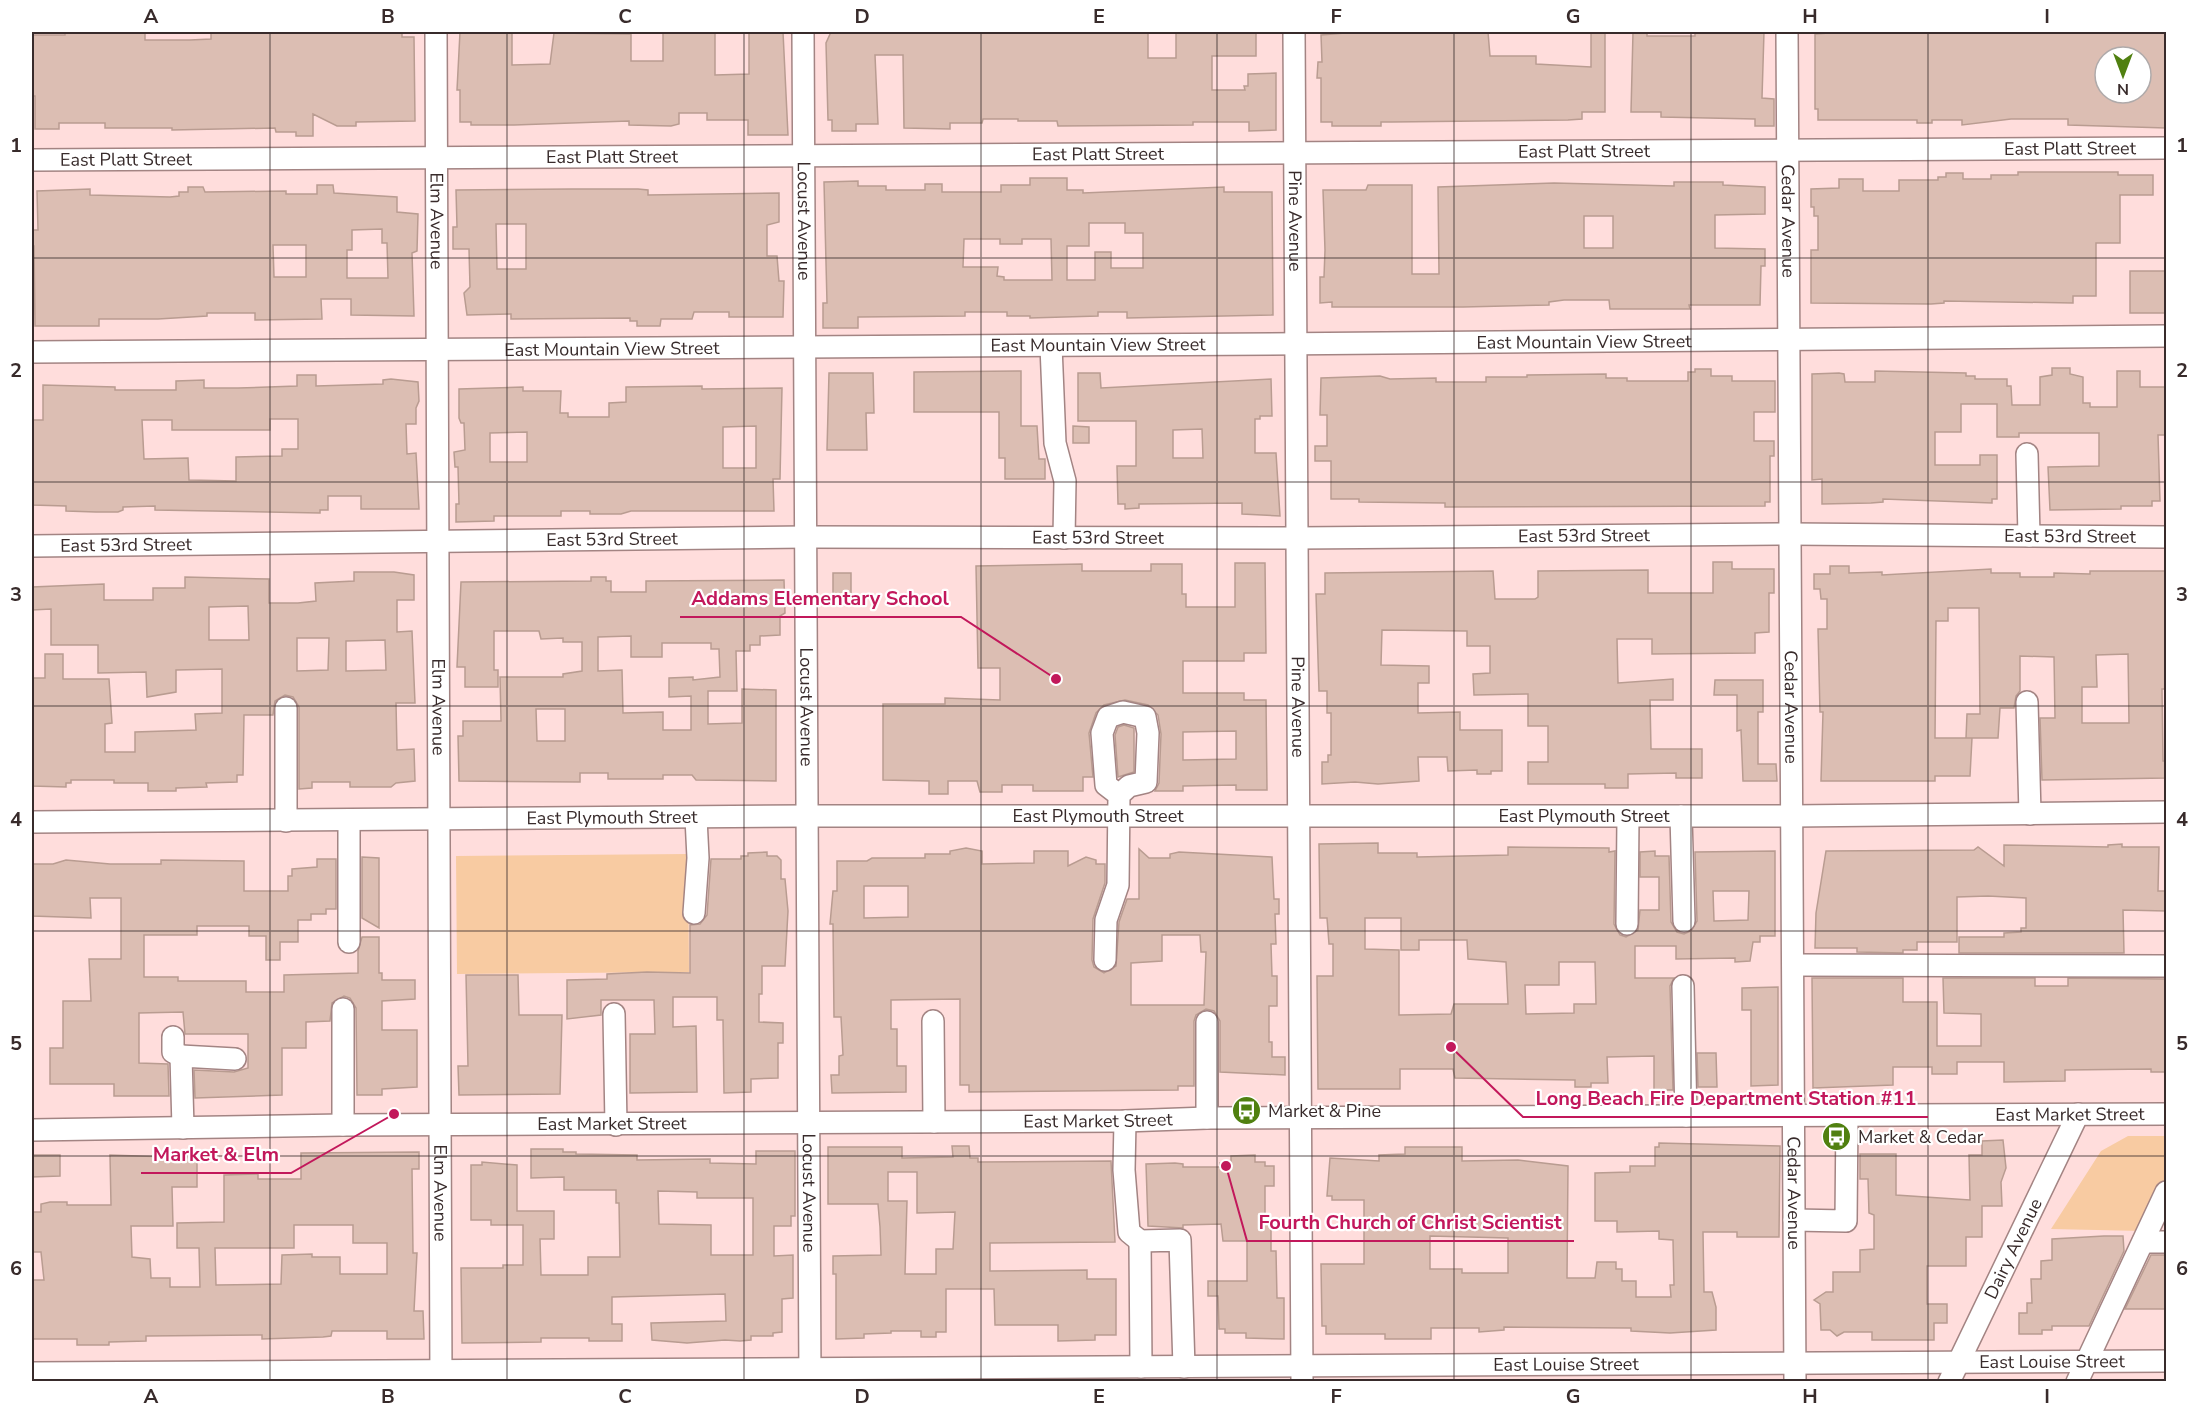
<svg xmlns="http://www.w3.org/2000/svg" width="2198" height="1413" viewBox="0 0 2198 1413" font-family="'Nunito Sans',sans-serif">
<rect width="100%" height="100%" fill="#ffdddc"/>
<!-- green -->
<path fill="#f8cba2" d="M688 854 689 972 457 974 456 856Z
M2128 1136H2166V1181L2142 1231 2051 1229 2101 1151Z"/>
<!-- building -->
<path fill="#dcbeb3" stroke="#b99c91" stroke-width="1.5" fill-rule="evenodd" d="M65 32H145V40H190L211 39V32H402V37H414L415 121 356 122V126H337L313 114V136H296V132H276L275 128 172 130V128H105V123H59V129H35V96H32V35H65Z
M460 32H512V65L550 64 554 33 631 34V61H663V32H715V75L749 74V32H783L788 135H748V120H707V113H679V124L671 126 629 125V121L514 125H471V122H460V90H457Z
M831 32H1148V58H1176V33L1256 32V56H1212V90H1245L1244 86H1248V74L1276 73V130L1249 131V122H1193V125L1058 126 1057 121H1018V119H983L982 123H950V129L904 128 903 55H875L878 124H856V131H832V120H828L826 43Z
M1357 32H1488L1490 56H1536V64L1591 67V32H1605V112H1582V119L1568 120 1391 122H1381V126H1332V122H1321V78H1317L1318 62H1322L1321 35Z
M1633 32H1647V36H1695V32H1764L1762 98 1774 99V126H1755V119L1661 117V112H1631Z
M1844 32H2166V128L2068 125V119H2011L1962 125V120H1932V123H1917V120H1818V109H1815V34ZM2105 57H2141V93H2105Z
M2018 172H2118V175H2153V195H2120V243H2096V296H2073V303L1944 301V303L1931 304 1811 303V250H1818V216H1814V207H1811V189L1839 188V179H1863V191H1899V180H1938V177H1946V173H1963V179H1991V175H2018Z
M1030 178H1067V190H1083V193L1224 187V192H1272L1273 315 1127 318V312H1098V316L1030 318V316H1007V312H965V316L858 317V328H823V303H827L824 182 858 181V186H886V190H925V184H942V192H1001V185H1030ZM1089 223H1125V233H1143V268H1111V252H1095V280H1067V246H1089ZM964 239H1000V244H1022V239H1051L1052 280H1004V277L997 276 998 267H963Z
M1674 182H1723V185L1765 187V214L1715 215V248L1765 249V266H1761L1760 305H1689L1690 309H1610L1609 300H1564L1549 302V305L1463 307H1332V302L1320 303V277H1324L1325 250 1323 190H1366L1368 185H1412V274H1439L1438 187 1554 183 1674 186ZM1584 216H1613V248H1584Z
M317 185H333L334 193 397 197V212L418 214 417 251 412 253 414 316 351 315V299H321L322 319 255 320V313H207V316L158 319H99V326H35L34 246H32V230H38L37 191 90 189V195L170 197 179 196V192H188V187H203L205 192 286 191V194H317ZM382 229V243H387L388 278H347V250H352V230ZM273 245H306V277H274Z
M572 189H638L648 190V195L779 193V222L767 225V256H777L779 281H784L783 317H729V312H694L692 319H661L660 326H637V321H630V318L511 319V314L467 315 464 293 470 287 469 249H453V227H457L456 190ZM496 224H526V269H497Z
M2130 271H2166V313H2130Z
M2052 368H2070V374L2083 377V403H2090V407H2117V371H2140V387H2166V435H2158L2160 501H2152V506H2121V509L2050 510 2048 467 2099 466V433H2019V437H1997V404H1961V432H1935V465H1980V455H1997V499H1992V503L1883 499V502L1871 503 1822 504V479L1812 480V374L1839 373 1844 374 1845 382H1875V371L1966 373V376H1975V379H2007V386H2011L2012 405H2040V377L2052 375Z
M1695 369H1711V376H1732V381H1775V412H1754V441H1774V456H1770V502H1765V506L1445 507V503L1359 502V499H1331V461H1315V446H1327V415H1320L1321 378 1380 376 1390 379 1436 378V382H1486V377H1527V375L1606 374V378H1627V381H1688V372H1695Z
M1021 371V426H1037L1039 459H1045V479H1005V458H999V412H914V372Z
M829 373H873L874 413H866L867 450H827Z
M1078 373H1100L1101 388 1271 379 1272 416H1260V419H1255V453H1276L1280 516 1242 514V503L1139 504V508L1125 509V504H1118L1117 466H1136V421H1078ZM1202 429 1203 458H1173V430Z
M297 375H316V386L383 384V380L391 379 418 382 419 401 416 408V424H406L407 454 416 453 419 509H361V496H328V510H320V513L155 510V506L123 507V510L118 512H96L66 511V506L32 505V420H43V385L115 387V390H176V381L204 380V388H238L297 386ZM270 419H298V449H282V456L236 457V481L189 480 188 458 144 459 142 420H172V430H270Z
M702 386V389L782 388 780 479H773L774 511H631L621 514H590V511H561V516H494V521L456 522V504H459L458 467H455L454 452 465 450 464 423H461L459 418V389L523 387V391H561L560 413H568V417H609V403L626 402V387ZM756 426V468H723V427ZM527 432V462H490V433Z
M1073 426 1089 427V443H1073Z
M1713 562H1732V569H1774V593H1769V632L1755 633V653L1652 654V639H1617L1618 683 1673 679V700H1650L1651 749H1702V778H1676V773L1628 774V788H1605V784H1528V762H1548V726H1528V694L1474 695 1473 674 1490 673V646H1467V631L1382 630 1381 665 1429 666V683H1418V713L1460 712V730H1502V771H1491V774H1477V770L1448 771 1447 757H1418L1419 781 1378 784 1355 782 1322 784V762H1328V755H1331V713H1327V691H1319L1316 594H1325V573L1493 571 1495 599H1535L1538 597V571L1648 570V593H1713Z
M1235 563H1265L1266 653H1244V661H1183V693H1244V700H1266L1267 790H1236V785L1183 786V791H1155L1159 783 1161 734 1158 715 1148 705 1125 700 1104 705 1096 713 1089 733 1093 777H1083V791H1033V785H1002V792H980L977 781H948V794H929V781L883 780V704H945V698L1000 700V668H978L976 566 1082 564V571H1151V564H1182V594H1186V607H1235ZM1236 731V759L1183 760V732Z
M1830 566H1849V573L1882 572V575L1991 569V573H2020V577H2054V573L2090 574V571H2166V660L2165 689H2162L2163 761H2166V778L2042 780 2040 718H2055L2054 657 2020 656V691L2016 696 2014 708H2000L1998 738H1966L1967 714H1980L1979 608H1948V621H1936L1935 738H1972L1970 776H1935V781H1821L1823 712H1820L1818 629H1827V599H1821L1820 589H1814V574H1830ZM2128 654 2129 723H2082V687H2097L2096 655Z
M354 572H394L414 575V600H397V632L412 631 415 703H396L397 750 414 749 415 781 396 783 391 787H350V782H312V788L299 789V707L293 697 285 695 275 701 273 715H244L243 775H237V782L206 783 207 787 176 788V791H148V783H114V780H71V783H66V787L32 786V678H45V654H63V679H109L112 723 105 724V752H135V732L196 730 195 714 222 713V669L176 670V692L147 697 146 672 98 673V645H51V609L32 610V587L104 584V600H153V588H185V577L269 579V603H298L316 601 315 583 354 581ZM248 606 249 640H209V607ZM297 638H329L328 670 297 671ZM385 640 386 670 346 671V641Z
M833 573H851V598H833Z
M591 577H606V581H611V592H646V581L784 580 785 613 780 616V635L760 636V645H750V651H736L737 691H708V724L742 723V689L776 690V781L696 780 692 775H663V779H608V773H580V782L459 781 458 736H463V721H501L500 677H563V674L582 671V642H563V638L541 639 539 631H494V670H498V687H465V667H457L461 582 591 581ZM631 636V657H662V643H711V649H719L720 677 693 680V677L669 678V697L691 696V730H663V712L623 713 622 670 598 671V637ZM536 709H565V741H537Z
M1715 680H1763V712H1758V764H1776L1777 781H1743L1741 730 1737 731V695H1714Z
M1124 725 1134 728V772L1118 777 1115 735 1118 727Z
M1378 843V853H1417V857L1508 855V847L1609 848V852L1615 851 1614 924 1620 935 1626 937 1638 930 1640 910H1659V877H1640V852L1655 851V856H1669L1671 922 1677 932 1684 934 1691 931 1697 921 1695 852 1775 851V936H1760V942H1753L1750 961 1735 962V958L1676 959V946H1635V978H1674L1670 986 1673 1090H1654V1056L1607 1057 1608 1083H1591V1087H1575V1080L1455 1078 1453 1069H1400V1089H1318L1317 976H1333V944H1329L1327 918H1320L1319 844ZM1713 891H1749L1748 920 1714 921ZM1365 918H1401V950H1419V940H1467L1468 959 1506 962 1508 1004H1454L1451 1014 1399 1015V950L1365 949ZM1559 962H1595L1596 1004H1574V1013L1526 1014 1525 985H1559Z
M2122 844V847H2159L2158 891H2166V911L2123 910 2124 953H1959V937H2004V933L2021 932V928H2026V898L1988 896 1957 897V942H1917V950H1903V953L1857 952V948H1815L1816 913 1826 851 1974 850 1978 847 2004 866V845L2108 847V845Z
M966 848 982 851V864L1034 863V851H1068V866L1086 857 1096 860V864H1105V883L1093 919 1092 960 1094 967 1104 973 1116 966 1119 922 1127 899H1139V849L1149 858H1170V854L1179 852 1272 857 1274 899H1279V914H1275L1276 944H1271L1272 976H1277V1006H1269V1042H1272V1057H1285V1075L1220 1072V1021L1214 1011 1206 1009 1196 1015 1194 1021V1086H1178V1090L969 1092V1085H960V999L891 1000V1029H897V1066H906V1092L832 1093 831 1075H839V1056L843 1055 841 1017H834L833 924H830L833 891H837V861H867L872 858H925V854H950V851ZM864 886H908V917L864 918ZM1162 935H1200L1201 952H1206L1204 1005H1131V963L1162 961Z
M767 852V856H777L781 860V879H785L788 911 785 966H762V994H759V1022L783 1023V1043H778V1078L751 1079V1092L724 1093 723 1020H717V997H673V1027L696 1026 697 1092 630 1093V1034H655L654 1000H601V1015L567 1019V980L607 979V974L647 972 690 973V925L700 924 707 915 711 859H741V856H748V853Z
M362 857 379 858V928L362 918Z
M317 859H336V909H326V914H311V920H298V942H280V960H266V936H249V926H197V935H144V977H178V981H246V992H284V975L358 973V951L362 937H379V973H382V980H415V999L382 1001V1030H417V1087L382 1089V1095H357L356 1008 350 998 344 996 332 1003 330 1021 306 1022V1048H282V1095L195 1098 194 1070 234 1072 248 1068V1034H185L183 1012 139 1013V1063L168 1064 169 1096H114V1084H50V1048H63V1001H91L89 959H121V898H90L91 918 32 916V864H53L66 860 110 864H161V860L244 861V891H288V876H292V869L317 867Z
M466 975H518L519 1015H562L560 1094 459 1095 458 1066H468Z
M1812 978H1903V1002H1937V1046H1981V1014L1944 1013 1943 978H2035V986H2068V978L2165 979 2166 1072H2151V1069L2065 1070V1081L2004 1082V1062H1957V1074H1932V1067H1893V1085L1813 1088Z
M1778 987V1085L1751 1086V1010H1742V988Z
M1697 1053H1716L1717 1087H1698Z
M2003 1140 2006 1168 2001 1182 2002 1206H1982V1237H1966V1266H1927V1304H1947V1323H1934V1340H1872V1332H1844L1837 1336 1830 1330H1821L1820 1304 1814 1300 1826 1292H1833V1272H1860V1250L1874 1249V1215L1869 1213 1868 1179H1860V1154H1896V1195L1970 1200 1969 1155H1982V1141Z
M1659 1143 1780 1146 1779 1237H1737V1232H1703L1704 1292H1712L1716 1307V1330L1670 1333 1631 1331V1328L1504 1327V1330L1479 1332V1328H1431V1339H1385V1334H1326V1326H1322L1321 1264H1364V1200H1332V1196H1327L1330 1158 1379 1161V1155L1405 1154V1147H1462V1161L1518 1160 1568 1166 1567 1278H1595L1597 1262H1616V1269H1622V1281H1636V1297H1671L1670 1285H1674L1673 1240 1659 1239V1231L1617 1232V1221H1595V1173L1630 1172V1166H1655V1147H1659ZM1430 1236 1508 1238V1273H1462V1269H1430Z
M952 1146H969L970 1158H978V1162L1111 1161 1115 1242 990 1243V1271L1087 1270V1279H1116V1335H1095V1340L1058 1341V1325H995L994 1289H946V1332H936V1337H921V1331H891V1333L864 1334V1338L836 1339V1274H833V1256L881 1255 880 1227 878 1204H828V1147H902V1158L953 1157ZM888 1172H917V1213L955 1212 953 1249H936V1274H905L907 1201H888Z
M531 1149H563V1152H576V1154L637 1155V1160L710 1159V1163L756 1164V1151H795V1216H791V1226H774V1256L793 1255V1298L782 1299V1332L773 1333V1336H751V1340L740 1341 725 1340 687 1343 652 1340 651 1323 726 1321 725 1294 612 1297V1324H622V1341H589V1338H541V1342L462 1343 461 1268H503V1265H523V1225H491V1220H471V1165H482V1162L517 1165V1211H554V1239H540L541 1275H588V1257H620L619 1203H616V1190H564V1177L531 1178ZM658 1191 697 1192V1198H753V1255H711V1225L659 1224Z
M419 1152V1169H412L413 1253H417L414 1311H423L424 1339H387V1331H332L331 1336 323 1337 262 1339V1335L146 1336V1341L109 1342V1345H77V1339H32V1280H44L41 1252H32V1212H41V1204L50 1202H67V1205H111L110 1155 197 1158V1187H172L173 1226H131L132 1257 150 1259 151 1278H170V1287H200L199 1248H177V1223L224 1222V1175L258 1174V1179H301V1153ZM294 1225H353V1243H387V1274H340V1257H312V1254L282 1255 281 1284 216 1285 215 1248H294Z
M32 1155H60V1176L32 1177Z
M1255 1155V1162H1265V1166H1274V1186H1265V1220H1271V1251H1276L1277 1298H1284V1339L1246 1338V1333H1225V1329H1219L1218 1296H1208V1281H1247V1241H1223L1221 1224 1183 1225V1228L1148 1226 1146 1164 1175 1163 1183 1164V1167H1220V1163H1231V1156Z
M2104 1236H2123L2124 1251 2089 1326H2052V1330H2042V1334H2019V1313H2027V1303H2032L2031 1279H2041V1261L2052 1260V1239Z
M2151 1255H2166V1309H2125Z"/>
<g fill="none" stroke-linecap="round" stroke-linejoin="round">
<defs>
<g id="minor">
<path id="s1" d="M436 32 441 1382"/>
<path id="s2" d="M803 32 810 1381"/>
<path id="s3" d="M1294 32 1302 1381"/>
<path id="s4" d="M1787 32 1795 1382"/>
<path id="s5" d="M32 160 2166 148"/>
<path d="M1051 346 1055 443 1065 481 1064 538"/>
<path id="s6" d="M32 352C289 352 546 350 804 347 1258 343 1712 343 2166 336"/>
<path d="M2027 454 2029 536"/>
<path id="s7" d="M32 546 806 537 1296 538 1790 534 2166 537"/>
<path d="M2027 702 2030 814"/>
<path d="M1681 816 1684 921"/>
<path d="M349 820V942"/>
<path d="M286 821V708"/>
<path id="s8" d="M32 822 807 816H1792L2166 812"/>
<path d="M694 913 698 858 696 818"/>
<path d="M1627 924 1628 817"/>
<path d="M1105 960 1106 920 1118 885 1119 795 1106 785 1102 733 1108 717 1123 712 1145 717 1148 733 1146 782 1129 786 1119 795"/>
<path d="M1793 965 2166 966"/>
<path d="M1683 986 1686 1116"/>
<path d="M343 1009V1125"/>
<path d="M614 1014 616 1125"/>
<path d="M933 1021 934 1122"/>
<path d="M1207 1022V1118"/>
<path d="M173 1037V1052L181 1056"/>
<path d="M1125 1121 1124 1170 1129 1232 1140 1241 1180 1240 1184 1367"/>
<path d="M183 1128 181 1056 235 1059"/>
<path id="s9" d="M32 1130 343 1125 1125 1121 1207 1118 2166 1114"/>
<path d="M1794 1220 1846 1221 1847 1115"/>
<path d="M1140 1241 1141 1367"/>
<path d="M2143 1242H2166"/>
<path id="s10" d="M32 1373 2166 1361"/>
<path id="s11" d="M1949 1382 2078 1114"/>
<path d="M2077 1382 2166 1192"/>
</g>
</defs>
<!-- minor casing -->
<use href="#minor" stroke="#a38483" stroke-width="24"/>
<!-- minor -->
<use href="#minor" stroke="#fff" stroke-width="21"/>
</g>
<!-- grid -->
<path fill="none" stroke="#382b2b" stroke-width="1.5" stroke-opacity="0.55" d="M270 32V1382M507 32V1382M744 32V1382M981 32V1382M1217 32V1382M1454 32V1382M1691 32V1382M1928 32V1382M32 258H2166M32 482H2166M32 706H2166M32 931H2166M32 1156H2166"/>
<!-- icons -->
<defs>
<symbol id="bus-disc" viewBox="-11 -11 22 22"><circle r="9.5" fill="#508010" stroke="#fff"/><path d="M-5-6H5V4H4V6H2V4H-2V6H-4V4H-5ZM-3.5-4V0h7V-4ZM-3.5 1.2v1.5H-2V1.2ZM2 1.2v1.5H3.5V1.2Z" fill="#fff"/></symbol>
</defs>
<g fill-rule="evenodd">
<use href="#bus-disc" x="1230" y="1094" width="33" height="33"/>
<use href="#bus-disc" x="1820" y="1120" width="33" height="33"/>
</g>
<g text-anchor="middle" stroke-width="4.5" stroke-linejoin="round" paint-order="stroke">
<!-- street labels -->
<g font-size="18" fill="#382b2b" stroke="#fff">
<text dy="6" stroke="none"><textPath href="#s5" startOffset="2038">East Platt Street</textPath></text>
<text dy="6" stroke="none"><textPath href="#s5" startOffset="1552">East Platt Street</textPath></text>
<text dy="6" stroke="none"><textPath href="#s5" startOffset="1066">East Platt Street</textPath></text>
<text dy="6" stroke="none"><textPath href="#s5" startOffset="580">East Platt Street</textPath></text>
<text dy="6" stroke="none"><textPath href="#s5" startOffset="94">East Platt Street</textPath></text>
<text dy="6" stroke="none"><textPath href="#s1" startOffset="189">Elm Avenue</textPath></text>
<text dy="6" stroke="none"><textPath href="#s2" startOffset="189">Locust Avenue</textPath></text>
<text dy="6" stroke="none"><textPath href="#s3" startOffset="189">Pine Avenue</textPath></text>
<text dy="6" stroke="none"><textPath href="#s4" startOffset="189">Cedar Avenue</textPath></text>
<text dy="6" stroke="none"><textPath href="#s6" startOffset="1552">East Mountain View Street</textPath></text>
<text dy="6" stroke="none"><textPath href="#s6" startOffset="1066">East Mountain View Street</textPath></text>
<text dy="6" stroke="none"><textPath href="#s6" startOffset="580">East Mountain View Street</textPath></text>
<text dy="6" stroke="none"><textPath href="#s7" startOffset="1552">East 53rd Street</textPath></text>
<text dy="6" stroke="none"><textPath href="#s7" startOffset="2038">East 53rd Street</textPath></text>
<text dy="6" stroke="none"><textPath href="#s7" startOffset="1066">East 53rd Street</textPath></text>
<text dy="6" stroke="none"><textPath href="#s7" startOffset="580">East 53rd Street</textPath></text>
<text dy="6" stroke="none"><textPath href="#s7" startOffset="94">East 53rd Street</textPath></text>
<text dy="6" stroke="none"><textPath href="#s1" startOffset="675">Elm Avenue</textPath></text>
<text dy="6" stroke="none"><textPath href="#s3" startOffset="675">Pine Avenue</textPath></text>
<text dy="6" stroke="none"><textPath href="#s4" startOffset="675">Cedar Avenue</textPath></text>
<text dy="6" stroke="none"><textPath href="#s2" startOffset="675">Locust Avenue</textPath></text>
<text dy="6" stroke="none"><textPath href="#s8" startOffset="1066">East Plymouth Street</textPath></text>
<text dy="6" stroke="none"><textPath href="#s8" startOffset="1552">East Plymouth Street</textPath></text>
<text dy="6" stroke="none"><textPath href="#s8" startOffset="580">East Plymouth Street</textPath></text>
<text dy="6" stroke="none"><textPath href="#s9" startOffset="2038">East Market Street</textPath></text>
<text dy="6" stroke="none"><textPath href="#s9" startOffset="1066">East Market Street</textPath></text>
<text dy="6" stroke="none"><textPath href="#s9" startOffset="580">East Market Street</textPath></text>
<text dy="6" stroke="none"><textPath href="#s1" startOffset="1161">Elm Avenue</textPath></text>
<text dy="6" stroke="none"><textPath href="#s2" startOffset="1161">Locust Avenue</textPath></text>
<text dy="6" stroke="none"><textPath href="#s4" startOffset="1161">Cedar Avenue</textPath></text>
<text dy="6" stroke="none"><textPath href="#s11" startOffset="148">Dairy Avenue</textPath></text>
<text dy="6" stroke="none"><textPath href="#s10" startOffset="2020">East Louise Street</textPath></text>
<text dy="6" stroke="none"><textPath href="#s10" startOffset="1534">East Louise Street</textPath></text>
</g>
<!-- poi labels -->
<g font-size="18" fill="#382b2b" stroke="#fff" text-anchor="start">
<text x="1268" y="1117">Market &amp; Pine</text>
<text x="1858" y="1143">Market &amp; Cedar</text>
</g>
</g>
<!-- callouts -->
<path fill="none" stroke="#c2185b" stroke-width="2" d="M1056 679L961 617H680M1451 1047L1523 1117H1928M394 1114L291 1173H141M1226 1166L1247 1241H1574"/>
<g fill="#c2185b" stroke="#fff" stroke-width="2">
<circle cx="1056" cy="679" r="6"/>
<circle cx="1451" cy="1047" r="6"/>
<circle cx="394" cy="1114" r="6"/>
<circle cx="1226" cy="1166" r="6"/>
</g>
<g font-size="20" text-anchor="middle" font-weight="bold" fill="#c2185b" stroke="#fff" stroke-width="4.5" stroke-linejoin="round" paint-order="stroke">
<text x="820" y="605">Addams Elementary School</text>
<text x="1726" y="1105">Long Beach Fire Department Station #11</text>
<text x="216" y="1161">Market &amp; Elm</text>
<text x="1410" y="1229">Fourth Church of Christ Scientist</text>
</g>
<!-- border -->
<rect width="2198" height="1413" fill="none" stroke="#ffffff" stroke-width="66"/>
<!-- north arrow -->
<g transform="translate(2123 75) rotate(180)"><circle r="28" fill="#ffffff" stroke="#afaaaa" stroke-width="1.5"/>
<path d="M0-4.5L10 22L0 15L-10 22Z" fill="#508010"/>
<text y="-9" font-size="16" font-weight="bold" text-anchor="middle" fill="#382b2b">N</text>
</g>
<rect x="33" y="33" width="2132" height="1347" fill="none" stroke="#382b2b" stroke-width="2"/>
<g font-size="20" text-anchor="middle" font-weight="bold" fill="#382b2b">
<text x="151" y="23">A</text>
<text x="388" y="23">B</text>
<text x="625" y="23">C</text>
<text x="862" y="23">D</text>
<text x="1099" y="23">E</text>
<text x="1336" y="23">F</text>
<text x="1573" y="23">G</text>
<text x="1810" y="23">H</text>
<text x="2047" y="23">I</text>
<text x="16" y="152">1</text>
<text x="2182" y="152">1</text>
<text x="16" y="377">2</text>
<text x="2182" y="377">2</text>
<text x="16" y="601">3</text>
<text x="2182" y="601">3</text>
<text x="16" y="826">4</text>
<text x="2182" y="826">4</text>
<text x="16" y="1050">5</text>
<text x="2182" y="1050">5</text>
<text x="16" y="1275">6</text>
<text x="2182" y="1275">6</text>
<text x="151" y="1403">A</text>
<text x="388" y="1403">B</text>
<text x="625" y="1403">C</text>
<text x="862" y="1403">D</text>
<text x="1099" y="1403">E</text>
<text x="1336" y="1403">F</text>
<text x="1573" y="1403">G</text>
<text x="1810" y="1403">H</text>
<text x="2047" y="1403">I</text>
</g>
</svg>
